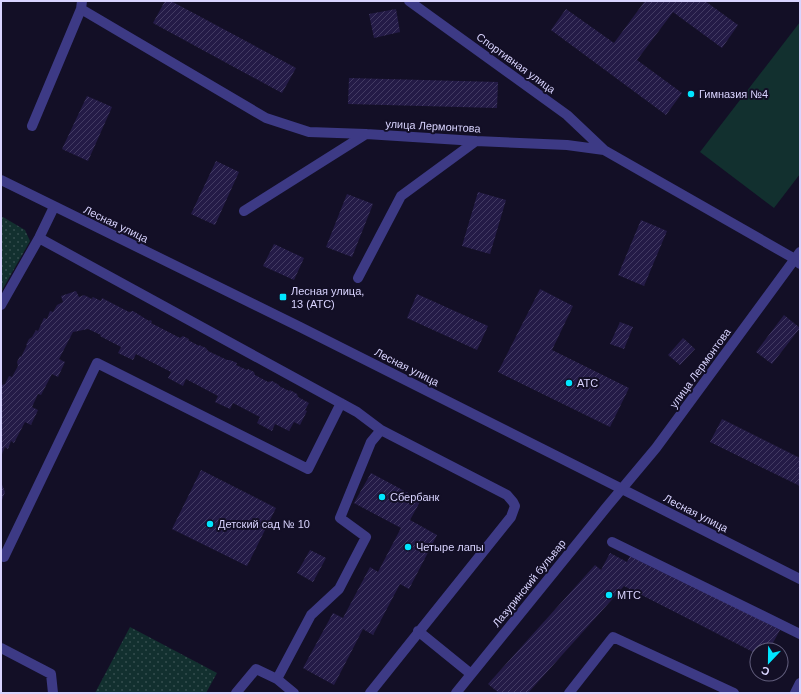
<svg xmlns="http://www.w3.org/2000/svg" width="801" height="694" viewBox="0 0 801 694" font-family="Helvetica,sans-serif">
<defs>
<pattern id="park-dots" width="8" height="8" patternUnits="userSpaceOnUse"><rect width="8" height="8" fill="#12302f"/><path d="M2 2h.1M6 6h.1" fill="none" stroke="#344d4e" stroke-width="1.8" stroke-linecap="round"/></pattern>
<pattern id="building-hatch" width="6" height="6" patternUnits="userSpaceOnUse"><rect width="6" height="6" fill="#241b47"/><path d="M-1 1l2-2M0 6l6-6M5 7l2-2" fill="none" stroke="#433b63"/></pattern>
</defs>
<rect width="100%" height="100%" fill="#130f26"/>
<!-- park -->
<path fill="url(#park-dots)" d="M3 217 25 230 30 241 1 292V218Z
M130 627 217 673 206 693H95Z"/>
<!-- garden -->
<path fill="#12302f" d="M800 22V174L774 208 700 152Z"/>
<!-- building -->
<path fill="url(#building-hatch)" d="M165 1H171L296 68 282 93 153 23Z
M645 1H705L738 25 722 48 673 12 637 60 682 93 666 115 551 30 566 9 614 43Z
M396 9 400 32 374 38 369 14Z
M349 78 498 82 497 108 348 104Z
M87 96 112 107 88 161 62 149Z
M216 161 239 172 215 225 191 214Z
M478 192 506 200 490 254 462 246Z
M347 194 373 204 352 257 326 247Z
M641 220 667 231 644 286 618 275Z
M274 244 304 258 294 280 263 266Z
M540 289 573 306 552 350 629 388 610 427 498 372Z
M76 291 79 297 84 295 92 299 93 297 101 301 102 298 129 312 133 311 149 321 150 320 152 321 151 323 180 338 183 336 189 339 188 340 199 346V345L206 348 208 351 227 360H230L237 363 236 365 247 370 248 369 254 372 255 375 268 382 272 381 279 385V386L289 391 290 390 297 394 298 397 309 403 305 410 307 411 300 425 294 422 289 431 275 424 272 431 257 423 260 417 233 403 230 409 215 402 218 396 186 379 183 386 168 378 171 372 136 354 133 360 118 353 121 347 100 336 101 335 88 329 73 332 59 359 65 362 58 377 52 374 41 395 38 394 32 407 38 410 31 425 25 422 14 443 11 441 8 449 5 447 1 456V386L2 385 5 384 9 376 12 377 18 366 17 362 20 356 21 357 27 345H26L29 339 32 337 36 330 38 331 44 318 47 319 50 311 53 312 57 305 63 302 61 296Z
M417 294 488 326 477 350 407 318Z
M784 315 800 328 772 364 756 352Z
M620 322 633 327 624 349 610 344Z
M683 338 695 349 680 365 668 355Z
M722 419 800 458V486L710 442Z
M201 470 276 508 247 566 172 529Z
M371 473 421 500 410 520 437 535 409 589 400 584 373 635 363 629 334 685 303 668 333 613 343 618 370 567 378 572 401 528 354 503Z
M1 482 5 492 1 503Z
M310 550 326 558 313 582 297 573Z
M610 553 627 562 631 554 780 630 769 650H757V654L624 586 528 693H499L488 684 595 565 601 570Z"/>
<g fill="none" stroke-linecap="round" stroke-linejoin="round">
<!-- minor -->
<path stroke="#3d3a85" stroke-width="10" d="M82 1 81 9 266 118 309 132 366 134 476 141 567 145 604 150 795 259 800 264
M409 1 567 115 604 150
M32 126 81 9
M1 180 300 327 622 489 800 579
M244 211 366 134
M39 238 357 412 381 430
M358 278 401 196 476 141
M1 305 39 238 54 207
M612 542 800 634
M1 556 4 557 97 363 308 469 341 403
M418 631 471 674
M1 648 51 674 53 693
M236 693 256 669 277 679
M294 693 277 679 311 615 339 589 366 537 340 518 371 442 381 430 507 495 513 502 515 506 511 517 370 693
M456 693 605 509 656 448 800 252
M569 693 613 637 734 693
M795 693 800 683"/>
</g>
<!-- markers -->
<g fill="#00e5ff" stroke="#130f26" stroke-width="1.5">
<circle cx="691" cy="94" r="4"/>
<rect x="279" y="293" width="8" height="8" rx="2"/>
<circle cx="569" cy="383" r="4"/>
<circle cx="382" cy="497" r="4"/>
<circle cx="210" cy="524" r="4"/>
<circle cx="408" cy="547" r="4"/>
<circle cx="609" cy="595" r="4"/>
</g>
<g text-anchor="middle" stroke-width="4" stroke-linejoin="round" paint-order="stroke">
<!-- street labels -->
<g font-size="11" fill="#d9d4ff" stroke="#130f26">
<text transform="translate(516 63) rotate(36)" y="4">Спортивная улица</text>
<text transform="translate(433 126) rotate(3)" y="4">улица Лермонтова</text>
<text transform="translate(116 224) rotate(26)" y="4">Лесная улица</text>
<text transform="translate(407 367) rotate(27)" y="4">Лесная улица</text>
<text transform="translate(700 368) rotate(-54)" y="4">улица Лермонтова</text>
<text transform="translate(696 513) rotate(27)" y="4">Лесная улица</text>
<text transform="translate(529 583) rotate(-51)" y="4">Лазуринский бульвар</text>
</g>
<!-- poi labels -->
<g font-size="11" fill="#d9d4ff" stroke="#130f26" text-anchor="start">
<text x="699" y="98">Гимназия №4</text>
<text x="291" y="295">Лесная улица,<tspan x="291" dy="13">13 (АТС)</tspan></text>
<text x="577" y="387">АТС</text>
<text x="390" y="501">Сбербанк</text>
<text x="218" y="528">Детский сад № 10</text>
<text x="416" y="551">Четыре лапы</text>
<text x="617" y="599">МТС</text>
</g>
</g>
<!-- border -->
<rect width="801" height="694" fill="none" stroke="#d9d4ff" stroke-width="4"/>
<!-- north arrow -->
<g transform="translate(769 662) rotate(202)"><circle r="19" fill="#130f26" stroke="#625e7d"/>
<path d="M0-3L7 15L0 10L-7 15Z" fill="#00e5ff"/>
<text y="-6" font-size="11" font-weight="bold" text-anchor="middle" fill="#d9d4ff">С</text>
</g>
</svg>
